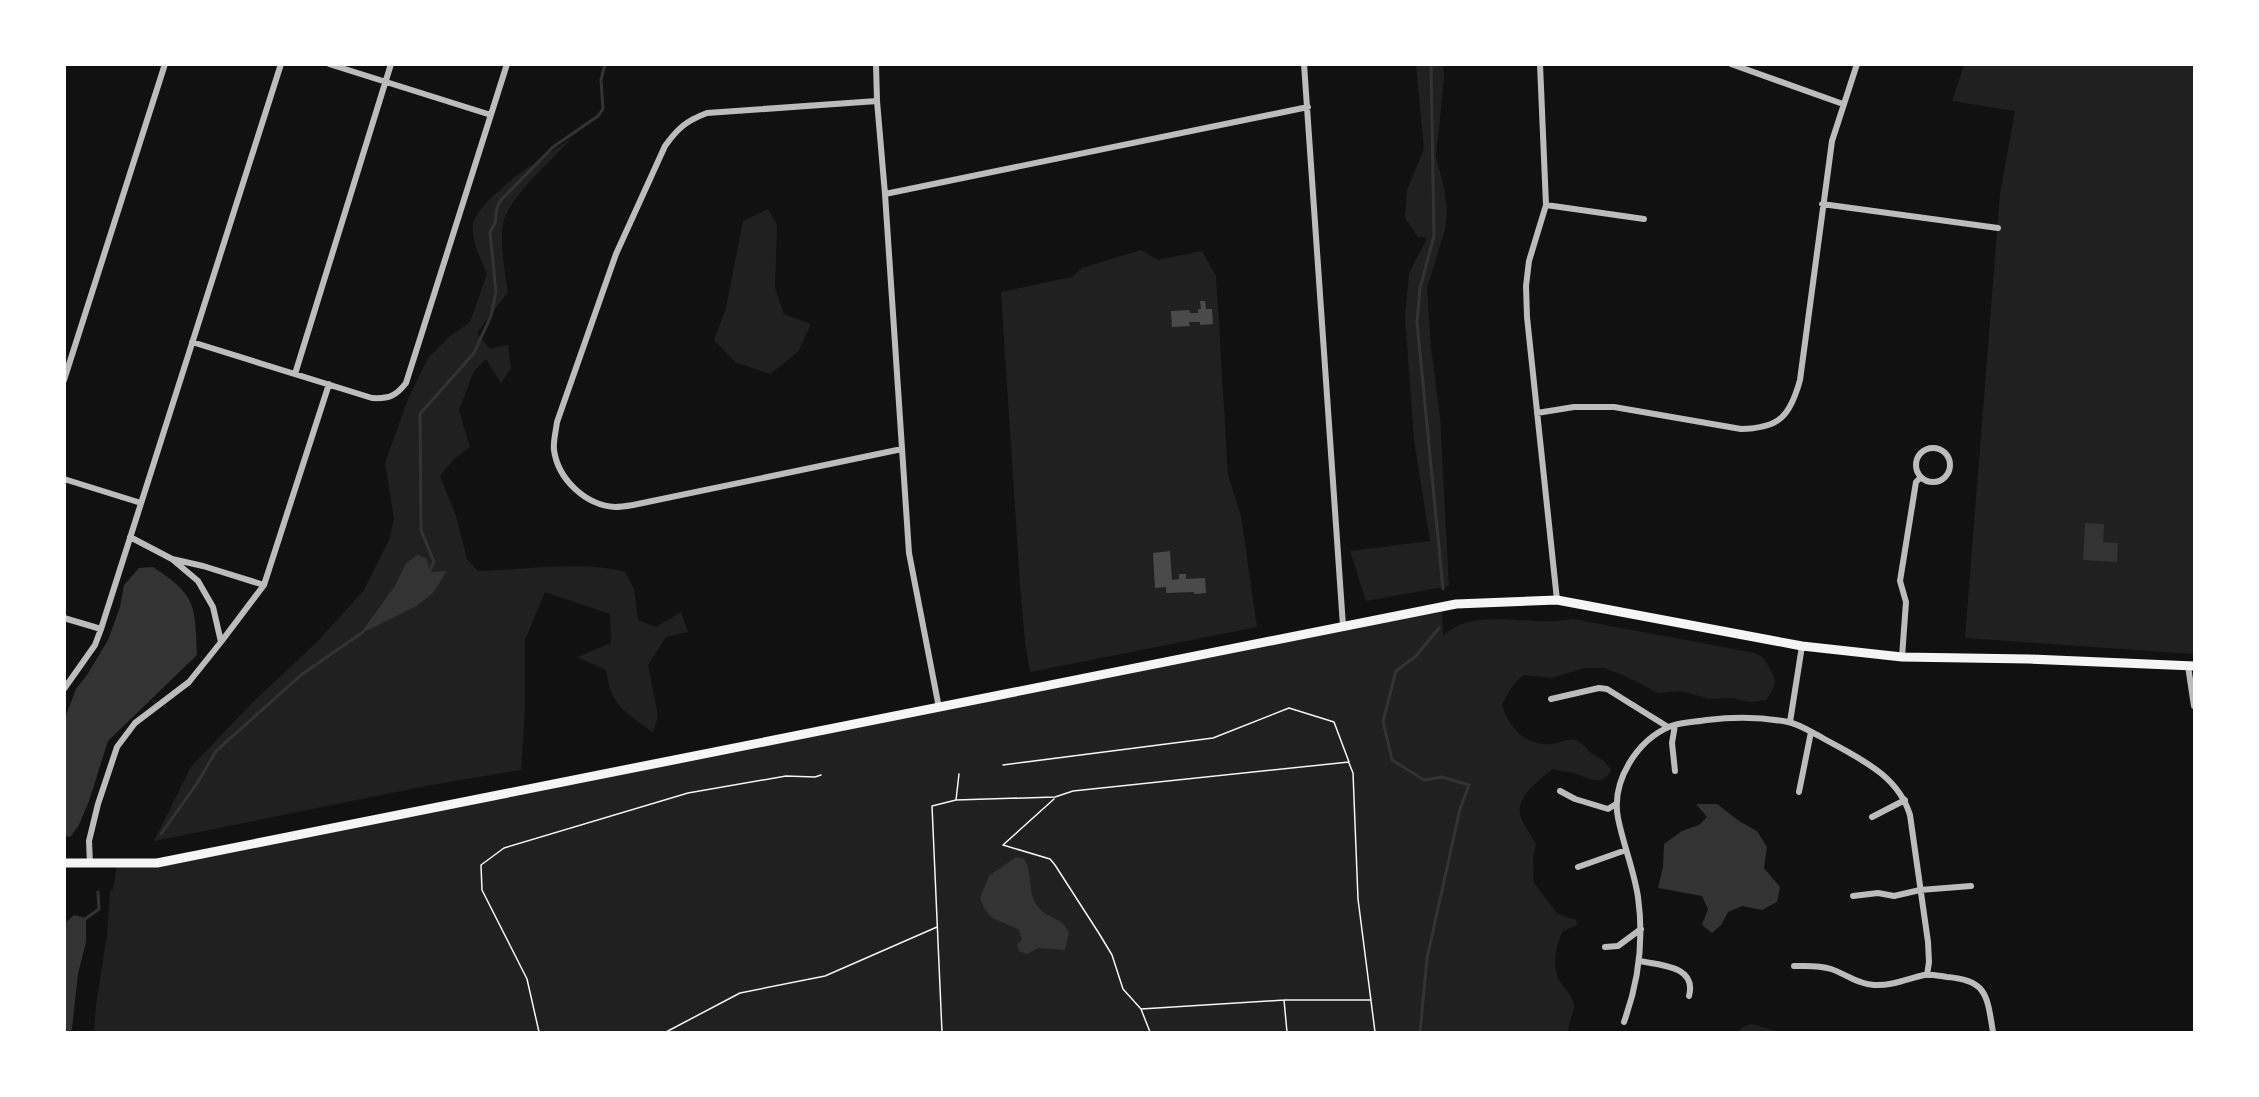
<svg xmlns="http://www.w3.org/2000/svg" width="2259" height="1097" viewBox="0 0 2259 1097" font-family="'DM Sans',sans-serif">
<rect width="100%" height="100%" fill="#111"/>
<!-- green -->
<path fill="#202020" fill-rule="evenodd" d="M1416 65H1443L1444 79 1436 156 1444 188 1447 211 1445 230 1427 288 1431 348 1440 417 1449 586 1366 601 1350 551 1430 541 1414 440 1405 316 1409 273 1427 238 1418 237 1405 218 1407 190 1424 149Z
M1964 65H2194V654L1965 638 2000 194 2015 111 1952 101Z
M572 138C553 159 515 192 505 217 498 231 505 276 508 292L477 333 490 349 508 345 511 368 501 383 486 359 474 371 459 410 470 447 454 459 440 476 456 516 467 559 478 571C521 570 584 560 625 572L634 589 638 620 656 627 681 612 688 632 666 637 648 665 658 716 653 733C623 708 613 711 606 670L577 657 611 643 610 614 545 592 525 640V711L521 770 426 786 154 841 191 767 254 701 318 641 364 590 389 540 394 519 385 463 408 399 428 358 450 336 470 322 487 274C481 259 471 242 473 225 477 198 549 153 572 138ZM427 559 433 593 417 606 361 633 394 587 406 563Z
M768 209 777 224 775 287 784 314 811 324 798 352 770 374 735 362 714 340 726 308 743 221Z
M1141 250 1158 260 1202 251 1216 276 1228 475 1241 516 1257 627 1030 672 1025 642 1020 585 1001 292 1072 277 1082 268Z
M1442 605 1443 635C1450 630 1459 624 1468 622 1502 614 1539 626 1573 619L1755 653C1764 657 1764 659 1769 667 1777 682 1777 685 1766 700L1750 702 1733 698 1709 699 1682 691 1658 693 1623 675 1604 668H1584L1552 678 1524 675C1514 682 1507 694 1502 705 1510 729 1525 746 1553 744 1560 743 1567 738 1575 740 1582 742 1588 751 1594 755 1601 759 1606 762 1611 770 1603 788 1586 777 1573 773 1566 771 1560 771 1553 769 1541 778 1516 797 1520 814 1523 826 1531 834 1536 844L1533 858 1534 883 1557 913 1568 918 1576 919 1577 925 1563 931C1555 946 1551 971 1562 985 1567 991 1573 997 1574 1005 1574 1014 1568 1024 1568 1032H94L96 1005 107 935 110 890H113L117 864 161 862Z
M1752 1024 1780 1032H1738L1743 1027Z"/>
<!-- water -->
<path fill="#333" d="M2085 523 2104 524 2103 542 2118 543 2117 562 2083 560Z
M418 555 427 559 430 572 447 571 433 593 417 606 360 634 394 587 406 563Z
M153 567C197 596 195 605 197 655L108 741 89 801 79 825 70 837 65 836V718L76 689 87 675 108 640 120 607 124 585 139 568Z
M1696 804H1717L1739 821 1757 831 1767 847 1764 868 1780 887 1777 902 1762 910 1742 906 1728 912 1721 925 1712 933 1702 925 1708 909 1702 896 1658 888 1663 867 1664 844 1682 831 1699 825 1707 817Z
M1016 857 1024 859C1034 874 1026 895 1040 909 1051 920 1062 917 1069 933L1065 950 1038 948 1027 954 1019 951 1017 944 1022 940 1019 930C998 918 989 924 980 898L989 876Z
M74 915 86 918V942L78 974 72 1028 71 1032H65V923Z"/>
<g fill="none" stroke-linecap="round" stroke-linejoin="round">
<!-- stream -->
<path stroke="#333" stroke-width="3" d="M1431 64 1434 236 1420 288 1417 322 1443 589
M428 574 434 562 421 530 420 414 474 353 491 316 496 292 490 232 495 223 497 208 500 201 553 147 598 116 603 109 601 80 605 64
M161 834 198 782 216 751 301 675 363 632
M85 919 99 909 98 892
M1420 1032 1427 958 1460 809 1469 785 1442 777 1424 780 1392 760 1383 721 1396 671 1416 656 1439 628"/>
</g>
<!-- building -->
<path fill="#4a4a4a" d="M1200 301H1205L1206 309H1212L1213 324 1200 325V322H1189L1190 326 1172 327 1171 311 1189 310 1190 313H1198V309H1201Z
M1170 551 1172 580 1179 579V574H1186V579L1205 578 1206 593 1194 594V592L1166 593V587L1155 588 1153 553Z"/>
<g fill="none" stroke-linecap="round" stroke-linejoin="round">
<!-- path -->
<path stroke="#f5f5f5" stroke-width="1.5" d="M1349 763 1353 773 1358 899 1375 1032
M1054 799 1003 845 1050 859 1055 865 1100 935 1112 955 1123 989 1141 1009 1150 1032
M956 800 1055 797 1073 791 1349 762 1334 722 1289 708 1213 738 1003 765
M1284 1000 1287 1032
M1141 1009 1284 1000H1370
M539 1032 527 979 482 890 481 865 504 848 688 793 786 776 815 777 821 775
M666 1032 740 993 825 976 937 927
M942 1032 932 806 956 800 959 774"/>
<!-- minor -->
<path stroke="#bcbcbc" stroke-width="6" d="M329 64 491 115
M876 64 877 101 885 194 909 553 939 708
M1304 64 1343 626
M1540 64 1546 205 1529 261 1526 286 1527 317 1557 600
M1731 64 1843 104
M877 101 707 113C686 121 678 128 665 146L616 254 557 422C556 431 553 441 554 450 558 479 585 505 615 507 621 507 627 506 633 505L902 449
M885 194 1308 107
M1822 204 1998 228
M1546 205 1644 219
M192 342 372 398C389 399 396 396 406 383L507 64
M295 374 391 64
M64 380 165 64
M1537 413 1574 407H1614L1741 429C1780 428 1790 416 1800 380L1832 141 1857 64
M1916 465a17 17 0 1 1 34 0a17 17 0 1 1-34 0Z
M64 479 141 503
M130 537 172 559 203 566 264 585
M64 618 101 629
M221 642 264 585 329 384
M1902 657 1906 602 1900 581 1916 482 1921 477
M2188 666 2194 706
M64 689 95 645 101 629 281 64
M1551 699 1599 688 1607 689 1668 727
M1790 722 1802 646
M1675 771 1672 743 1675 725
M1560 791 1575 799 1608 809 1616 804
M1799 792 1811 732
M1872 817 1905 800
M90 864 89 841 98 804 117 747 135 723 189 682 221 642 213 607 198 581 172 559
M1578 867 1626 850
M1853 896 1878 893 1894 896 1920 890 1971 886
M1605 947 1618 946 1641 929
M1639 961C1661 965 1697 966 1689 996
M1794 966C1806 966 1819 965 1831 969 1846 974 1857 984 1874 985 1892 986 1907 979 1924 975 1931 974 1939 976 1947 977 1988 980 1987 997 1993 1032
M1624 1022C1639 981 1644 940 1638 897 1634 870 1623 844 1618 818 1611 781 1637 740 1671 726 1683 722 1695 722 1707 720 1733 717 1762 717 1788 722 1799 724 1811 732 1821 737 1857 758 1897 773 1910 815L1928 942 1929 962 1927 975"/>
<!-- primary -->
<path stroke="#f5f5f5" stroke-width="9" d="M64 863H157L1456 604 1557 600 1802 646 1902 657 2029 659 2194 666"/>
</g>
<!-- border -->
<rect width="2259" height="1097" fill="none" stroke="#ffffff" stroke-width="132"/>
</svg>
